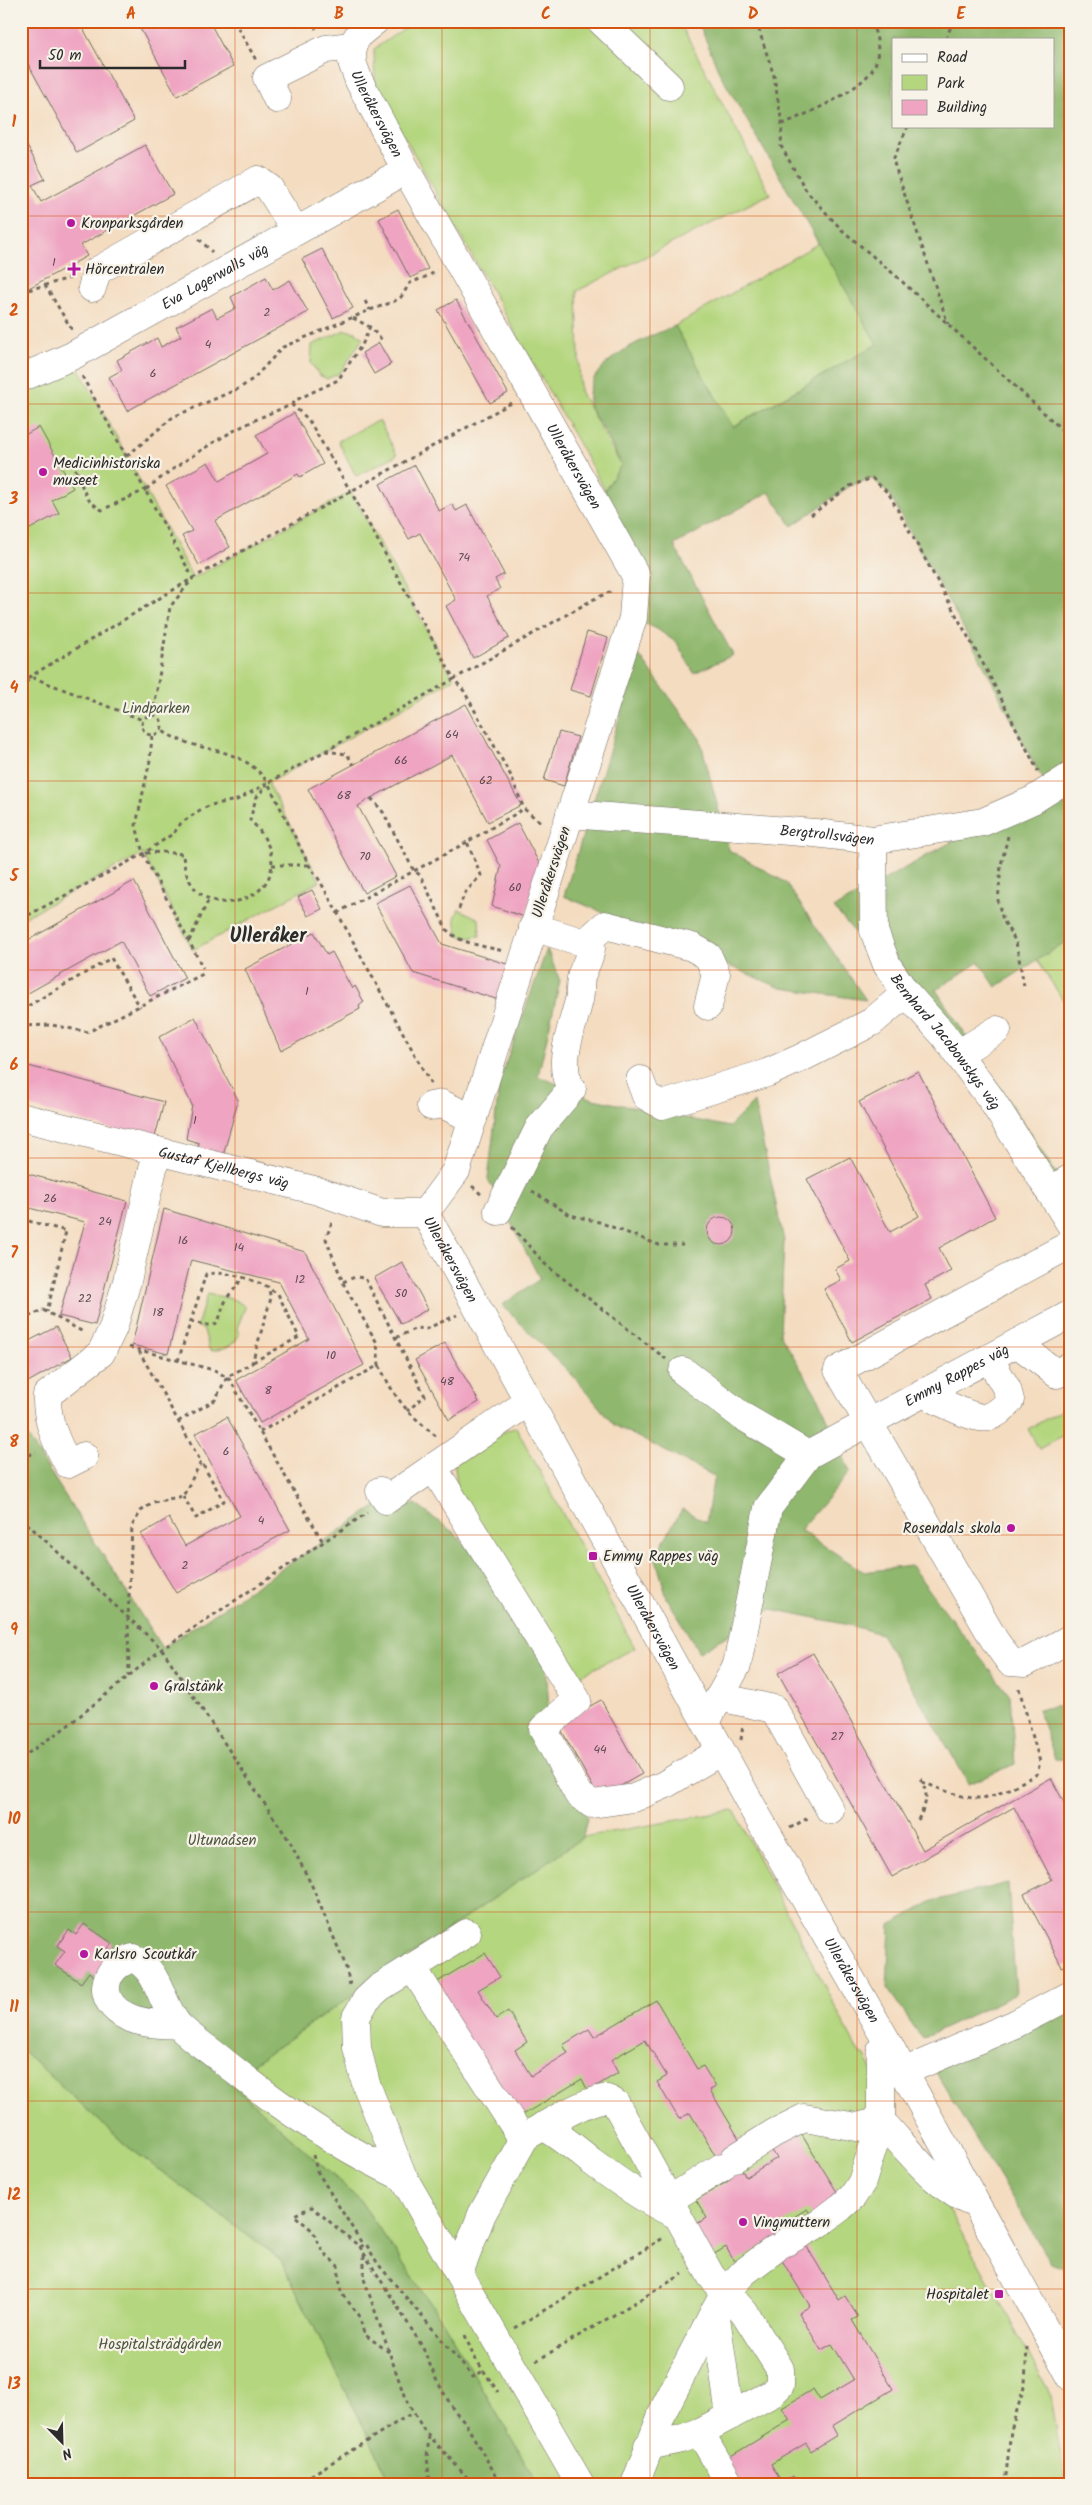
<svg xmlns="http://www.w3.org/2000/svg" width="1092" height="2505" viewBox="0 0 1092 2505" font-family="Kalam,sans-serif">
<rect width="100%" height="100%" fill="#f7f3e8"/>
<filter id="ink" filterUnits="userSpaceOnUse"><feTurbulence type="fractalNoise" baseFrequency=".02" numOctaves="2"/><feDisplacementMap in="SourceGraphic" scale="10" xChannelSelector="R" yChannelSelector="G"/><feConvolveMatrix kernelMatrix="1 2 1 2 8 2 1 2 1" color-interpolation-filters="sRGB"/></filter>
<filter id="wash" filterUnits="userSpaceOnUse"><feTurbulence type="fractalNoise" baseFrequency=".0096" numOctaves="4" result="noise"/><feDisplacementMap in="SourceGraphic" scale="20" xChannelSelector="R" yChannelSelector="G"/><feGaussianBlur stdDeviation="1.12" result="paint"/><feColorMatrix in="noise" values="0 0 0 0 0 0 0 0 0 0 0 0 0 0 0 0 0 1.4 0 .05"/><feComposite in="paint" operator="in"/></filter>
<g filter="url(#wash)">
<rect width="100%" height="100%" fill="#f4dcc0"/>
<!-- green -->
<path fill="#b4d67e" stroke="#708054" d="M415 21H679L770 194 577 291 580 391 621 465 605 490 375 85 374 49Z
M819 243 877 344 732 427 675 326Z
M345 330 356 332 363 338 340 373 327 379 319 375 311 363 312 345Z
M72 356 193 578 351 492 454 679 268 783 320 881 193 950 143 854 21 919V378Z
M379 420 397 455 356 476 338 441Z
M459 909 479 919 480 936 467 938 458 935 455 918Z
M1071 938V1012L1037 960Z
M207 1294C220 1297 238 1297 245 1308L237 1328 239 1335C234 1346 224 1349 212 1351L209 1349 204 1330 197 1326Z
M1069 1406 1071 1431 1039 1449 1028 1429Z
M516 1427 635 1648 573 1679 458 1492 453 1453Z
M734 1810 859 2053 865 2056 1051 2395 1065 2484H538L444 2323 359 2199 228 2081 583 1837Z
M21 2049 127 2146 281 2260 392 2484H21Z"/>
<!-- forest -->
<path fill="#8fb76d" stroke="#5d714c" fill-rule="evenodd" d="M698 21H1071V938L996 987 979 962 936 990 1071 1196V1225L906 993 834 908 1049 787 1037 770 986 669 889 494 872 478 850 486 792 526 769 492 674 545 733 655 694 673 677 643 657 629 633 618 636 576 599 512 605 490 621 465C615 451 609 439 602 427 598 421 592 413 590 407 579 364 645 338 675 326L733 427 877 344 720 74ZM893 39H1053V126H893Z
M639 655 700 739 729 850 785 882 866 1000 781 988 564 896Z
M547 949 560 981 538 1076 593 1099 729 1127 754 1102 784 1241 780 1334 819 1399 850 1472 800 1530 864 1572 911 1566 1010 1696 1015 1764 969 1784 881 1634 849 1625 772 1609 699 1652 667 1598 655 1556 682 1509 706 1522 714 1476 614 1425 576 1379 502 1305 540 1279 488 1179 500 1079Z
M21 1426 162 1648 386 1500 415 1504 453 1532 498 1580 546 1662 551 1746 587 1818 583 1837 228 2081 359 2199 444 2323 538 2484H392L281 2260 127 2146 21 2049Z
M1071 1705V1760L1055 1759 1038 1709Z
M1008 1883 1016 1994 922 2038 887 1988 890 1925 933 1901Z
M1071 1999V2271L1051 2263 933 2068Z"/>
<g id="blocks">
<!-- building -->
<path fill="#efa4c2" d="M21 21H79L134 121 77 153 21 51Z
M136 21H209L233 66 177 96Z
M21 135 45 179 32 185 41 202 145 145 173 194 81 245 87 256 27 289 21 281Z
M398 209 428 269 410 278 379 219Z
M322 249 353 308 333 318 302 259Z
M266 277 273 290 290 280 308 312 127 411 109 377 122 370 117 360 157 338 161 347 181 336 176 327 212 308 217 318 236 308 231 297Z
M456 300 508 393 490 403 438 310Z
M379 343 391 364 374 374 362 353Z
M294 413 323 464 300 477 298 474 215 521 230 547 199 565 182 536 192 531 166 486 208 462 219 481 267 454 256 435Z
M39 427 73 488 52 500 59 513 21 534V437Z
M415 465 439 511 452 504 456 511 467 505 504 574 495 579 500 589 487 596 509 638 473 658 446 606 456 600 420 533 409 539 380 484Z
M587 632 608 638 591 696 570 690Z
M466 704 521 805 488 822 452 755 371 798 358 806 396 876 364 893 308 789Z
M559 732 578 737 564 786 544 780Z
M518 823 540 865 525 917 492 906 501 867 487 840Z
M134 881 185 978 150 996 121 941 21 997V944Z
M410 885 442 944 510 965 499 1000 413 973 375 903Z
M312 890 322 909 308 916 298 897Z
M314 932 327 955 332 952 352 989 355 986 364 1002 359 1006 360 1009 281 1051 245 969Z
M195 1017 238 1100 222 1160 196 1153 199 1143 186 1139 192 1105 159 1037Z
M21 1064 164 1102 154 1141 21 1104Z
M918 1071 995 1217 939 1248 951 1271 925 1285 932 1299 852 1342 824 1289 841 1280 835 1269 850 1261 807 1179 850 1157 890 1232 919 1216 859 1102Z
M21 1172 127 1201 95 1325 59 1316 85 1222 21 1206Z
M164 1209 305 1252 364 1365 260 1423 236 1380 309 1339 279 1282 191 1260 168 1354 132 1345Z
M707 1231a14 14 0 1 1 28 0a14 14 0 1 1-28 0Z
M402 1262 428 1309 401 1324 374 1278Z
M56 1327 72 1357 21 1386V1345Z
M445 1343 479 1402 449 1420 415 1360Z
M227 1417 290 1530 176 1593 141 1534 169 1518 185 1546 240 1516 195 1434Z
M813 1653 923 1850 1051 1778 1071 1816V1963L1062 1967 1024 1894 1052 1880 1014 1807 892 1877 778 1673Z
M601 1700 642 1774 599 1798 558 1724Z
M84 1924 112 1943 102 1958 107 1961 95 1977 89 1972 81 1983 55 1965 65 1951 57 1946 69 1930 76 1935Z
M485 1953 500 1977 478 1990 496 2019 508 2011 527 2042 515 2050 531 2076 568 2053 563 2045 589 2029 594 2037 656 2000 697 2069 703 2066 716 2087 710 2090 744 2147 733 2154 746 2177 777 2158 771 2149 800 2132 842 2200 813 2218 807 2209 777 2227 791 2250 804 2242 839 2300 845 2296 858 2317 852 2320 893 2389 832 2426 837 2435 811 2451 806 2443 771 2464 782 2483 793 2476 798 2484H741L726 2459 790 2420 782 2408 813 2389 820 2400 854 2380 832 2344 821 2350 799 2313 810 2306 770 2241 735 2263 726 2247 711 2256 693 2226 707 2218 696 2200 730 2180 690 2113 679 2119 657 2082 667 2076 645 2040 611 2060 618 2073 588 2091 582 2079 516 2119 434 1984Z"/>
</g>
</g>
<g filter="url(#ink)">
<use href="#blocks" fill-opacity="0" stroke="#71695f" stroke-width="1"/>
<g fill="none" stroke-linecap="round" stroke-linejoin="round">
<defs>
<g id="minor">
<path id="s1" d="M375 21 359 34 352 46V62L359 81 406 170 636 576 633 618 456 1171 425 1213 755 1812 889 2045 1071 2377"/>
<path d="M601 21 669 86"/>
<path d="M277 99 267 78 326 49 352 46"/>
<path d="M92 288 97 271 258 180 269 188 296 231"/>
<path id="s2" d="M21 378 72 356 406 170"/>
<path id="s3" d="M570 814 815 833 873 840 983 822 1033 800 1071 776"/>
<path id="s4" d="M873 840 874 931 887 965 906 993 943 1034 991 1099 1071 1225"/>
<path d="M533 927 585 943 605 925 692 947 708 956 716 974 708 1006"/>
<path d="M958 1054 997 1030"/>
<path d="M640 1080 646 1096 662 1105 767 1073 801 1058 872 1022 906 993"/>
<path d="M431 1106 442 1104 473 1119"/>
<path id="s5" d="M21 1117 318 1191 382 1213H425"/>
<path d="M1049 1191 1071 1178"/>
<path d="M498 1211 539 1128 572 1089C555 1065 573 1027 579 1000 581 992 579 983 582 974 585 965 590 958 591 948L585 943"/>
<path d="M1071 1244 838 1370 995 1641 1010 1662 1025 1663 1071 1638"/>
<path d="M1017 1343 1057 1374 1071 1365"/>
<path d="M683 1371 742 1416 808 1455"/>
<path d="M922 1393C936 1399 974 1421 988 1417 998 1414 1004 1408 1010 1400L1007 1389 989 1358"/>
<path d="M84 1456 68 1464C56 1442 46 1420 47 1395L101 1353 113 1328 127 1281 157 1151"/>
<path d="M433 1467 577 1700 543 1729 578 1794 592 1804 634 1798 664 1785 721 1751"/>
<path d="M380 1491 386 1500 528 1402"/>
<path d="M719 1697 774 1709 830 1810"/>
<path id="s6" d="M706 1722 737 1665 768 1508 808 1455 1071 1314"/>
<path d="M467 1933 379 1988 366 2000 356 2017 357 2048 366 2084 403 2177 580 2484"/>
<path d="M412 1967 520 2135 525 2137C544 2126 582 2102 602 2099 608 2098 612 2101 616 2104L711 2276 744 2312 780 2369V2385L771 2394 700 2432"/>
<path d="M178 2025C162 2024 143 2024 128 2017 95 2002 101 1967 133 1958 160 1970 161 2006 179 2026 192 2039 210 2050 224 2062 280 2107 338 2147 403 2177"/>
<path d="M903 2072 1015 2024 1071 1995"/>
<path d="M543 2126C561 2136 575 2148 591 2161 615 2179 650 2204 677 2215"/>
<path d="M735 2158 774 2133 804 2118 857 2127 881 2121C907 2148 938 2191 974 2203"/>
<path d="M669 2200 722 2167"/>
<path d="M786 2242 820 2223 841 2207 853 2196 862 2182 881 2121V2050L889 2045"/>
<path d="M459 2273 482 2214 525 2137"/>
<path d="M715 2310 730 2416"/>
<path d="M648 2446 681 2439 700 2432 730 2484"/>
<path d="M635 2484 665 2407 724 2293 744 2272 775 2249"/>
</g>
</defs>
<!-- minor casing -->
<use href="#minor" stroke="#71695f" stroke-width="29"/>
<!-- path -->
<path stroke="#71695f" stroke-width="3" stroke-dasharray="4 4" stroke-linecap="butt" d="M234 21 256 60
M311 21 316 29
M756 21 774 76 782 124 781 146 807 192 842 230 895 275 1071 438
M946 39 953 21
M782 124C805 115 869 88 876 62 880 47 877 34 870 21
M908 126 893 160 948 324
M199 239 212 252
M45 285 72 330
M21 292 70 278
M365 301 370 310
M353 318 370 327 383 341
M292 405 296 400 338 380 363 343 370 326
M127 456 173 417 240 388 254 378 283 347 370 310 393 302 401 297 410 283 430 275 437 270
M56 458C79 454 78 487 89 500 92 503 97 507 102 510L145 490 82 376
M811 515 850 486 872 478 889 494 986 669 1038 771
M21 682 193 578 513 402
M25 682 34 678 143 720
M142 725a10 10 0 1 1 20 0a10 10 0 1 1-20 0Z
M153 715 170 607 193 578 145 490C189 456 239 423 292 405L308 419 351 492 454 679 594 599 612 591
M152 736 150 760 136 825 143 854 203 968
M325 751 347 754 354 765
M371 798 383 812 414 871 420 875 447 930C461 944 484 946 503 951
M1008 836 1001 865 998 902 1003 920 1016 942 1024 986
M146 853 162 852 183 854C187 944 324 894 250 820L256 798 267 785
M272 865H309
M459 909 464 894 481 875 467 842 524 809
M337 913 467 842
M21 919 143 854 174 833 181 823 200 810 211 805 237 800 268 783C239 742 199 756 161 730
M189 941 209 899
M21 1010 111 958 140 1007
M21 1026 52 1025 88 1032 205 973
M431 1084 320 881 309 865 268 783 454 679 464 691 511 776 524 809 543 824
M472 1186 482 1195
M532 1191 570 1215 599 1222 659 1245H683
M21 1219 66 1231 47 1312
M512 1227 546 1265 666 1359
M343 1282 355 1277 365 1278 425 1396 407 1411
M21 1320 43 1310 85 1333
M190 1321C229 1333 213 1317 230 1294 235 1288 239 1285 241 1277
M396 1338 416 1328 426 1329 457 1315
M129 1347 217 1371 230 1380 323 1542
M178 1361 206 1274C227 1271 249 1278 268 1287L271 1298 252 1363 227 1377 215 1400 179 1421
M253 1362 299 1337 278 1294 268 1288
M379 1365C396 1401 407 1412 437 1437
M260 1432 379 1365 377 1343 344 1285 326 1239 333 1219
M21 1458 36 1452
M183 1496 196 1518 224 1501 201 1462
M21 1518 162 1649 290 1842 312 1886 345 1964 350 1985
M129 1677 128 1617 132 1526 141 1511 154 1502 183 1496 201 1462 139 1351
M741 1740 743 1724
M21 1758 66 1727 162 1649 367 1513
M922 1782C981 1805 982 1804 1037 1774L1040 1762 1018 1685
M918 1820C928 1800 929 1795 919 1776
M790 1828 808 1818
M313 2155 317 2171 363 2245
M360 2247 366 2244 378 2264 473 2377 483 2371
M364 2255V2279L405 2398 424 2430 473 2484
M515 2328 665 2237
M465 2335 473 2355 498 2392
M389 2352 364 2334 359 2315 341 2293 338 2266 323 2252 313 2231 294 2215 312 2207 360 2247 422 2346 436 2379 453 2409 464 2421 501 2484
M536 2361 683 2274
M429 2436 427 2457 430 2484
M297 2484 412 2413
M1005 2484 1011 2430 1025 2384 1027 2347"/>
<!-- minor -->
<use href="#minor" stroke="#fff" stroke-width="28"/>
</g>
</g>
<!-- grid -->
<path fill="none" stroke="#d5540f" stroke-width="1" stroke-opacity="0.55" d="M235 21V2484M442 21V2484M650 21V2484M857 21V2484M21 216H1071M21 404H1071M21 593H1071M21 781H1071M21 970H1071M21 1158H1071M21 1347H1071M21 1535H1071M21 1724H1071M21 1912H1071M21 2101H1071M21 2289H1071"/>
<!-- markers -->
<g fill="#b5179e" stroke="#f7f3e8" stroke-width="2">
<circle cx="71" cy="223" r="5"/>
<path d="M71.5 261.5h5v5h5v5h-5v5h-5v-5h-5v-5h5z"/>
<circle cx="43" cy="472" r="5"/>
<circle cx="1011" cy="1528" r="5"/>
<rect x="588" y="1551" width="10" height="10" rx="2.5"/>
<circle cx="154" cy="1686" r="5"/>
<circle cx="84" cy="1954" r="5"/>
<circle cx="743" cy="2222" r="5"/>
<rect x="994" y="2289" width="10" height="10" rx="2.5"/>
</g>
<g text-anchor="middle" stroke-width="4.5" stroke-linejoin="round" paint-order="stroke">
<!-- number labels -->
<g font-size="12" fill="#5c4951">
<text x="54" y="266">1</text>
<text x="267" y="316">2</text>
<text x="208" y="348">4</text>
<text x="153" y="377">6</text>
<text x="464" y="561">74</text>
<text x="452" y="738">64</text>
<text x="401" y="764">66</text>
<text x="486" y="784">62</text>
<text x="344" y="799">68</text>
<text x="365" y="860">70</text>
<text x="515" y="891">60</text>
<text x="307" y="995">1</text>
<text x="195" y="1124">1</text>
<text x="50" y="1202">26</text>
<text x="105" y="1225">24</text>
<text x="183" y="1244">16</text>
<text x="239" y="1251">14</text>
<text x="300" y="1283">12</text>
<text x="401" y="1297">50</text>
<text x="85" y="1302">22</text>
<text x="158" y="1316">18</text>
<text x="331" y="1359">10</text>
<text x="447" y="1385">48</text>
<text x="268" y="1394">8</text>
<text x="226" y="1455">6</text>
<text x="261" y="1524">4</text>
<text x="185" y="1569">2</text>
<text x="837" y="1740">27</text>
<text x="600" y="1753">44</text>
</g>
<!-- street labels -->
<g font-size="15" fill="#2b2b2b" stroke="#f7f3e8">
<text dy="5" stroke="none"><textPath href="#s1" startOffset="108">Ulleråkersvägen</textPath></text>
<text dy="5" stroke="none"><textPath href="#s2" startOffset="219">Eva Lagerwalls väg</textPath></text>
<text dy="5" stroke="none"><textPath href="#s1" startOffset="512">Ulleråkersvägen</textPath></text>
<text dy="5" stroke="none"><textPath href="#s3" startOffset="258">Bergtrollsvägen</textPath></text>
<text transform="translate(551 872) rotate(-72)" y="5">Ulleråkersvägen</text>
<text dy="5" stroke="none"><textPath href="#s4" startOffset="224">Bernhard Jacobowskys väg</textPath></text>
<text dy="5" stroke="none"><textPath href="#s5" startOffset="209">Gustaf Kjellbergs väg</textPath></text>
<text dy="5" stroke="none"><textPath href="#s1" startOffset="1366">Ulleråkersvägen</textPath></text>
<text dy="5" stroke="none"><textPath href="#s6" startOffset="460">Emmy Rappes väg</textPath></text>
<text dy="5" stroke="none"><textPath href="#s1" startOffset="1786">Ulleråkersvägen</textPath></text>
<text dy="5" stroke="none"><textPath href="#s1" startOffset="2191">Ulleråkersvägen</textPath></text>
</g>
<!-- poi labels -->
<g font-size="15" fill="#2b2b2b" stroke="#f7f3e8" text-anchor="start">
<text x="81" y="228">Kronparksgården</text>
<text x="85" y="274">Hörcentralen</text>
<text x="53" y="468">Medicinhistoriska<tspan x="53" dy="17">museet</tspan></text>
<text x="1001" y="1533" text-anchor="end">Rosendals skola</text>
<text x="603" y="1561">Emmy Rappes väg</text>
<text x="164" y="1691">Gralstänk</text>
<text x="94" y="1959">Karlsro Scoutkår</text>
<text x="753" y="2227">Vingmuttern</text>
<text x="989" y="2299" text-anchor="end">Hospitalet</text>
</g>
<!-- park labels -->
<g font-size="15" fill="#4d5640" stroke="#f7f3e8">
<text x="156" y="713">Lindparken</text>
<text x="222" y="1845">Ultunaåsen</text>
<text x="160" y="2349">Hospitalsträdgården</text>
</g>
<!-- district labels -->
<g font-size="20" font-weight="bold" fill="#2b2b2b" stroke="#f7f3e8">
<text x="268" y="942">Ulleråker</text>
</g>
</g>
<!-- margin -->
<rect width="1092" height="2505" fill="none" stroke="#f7f3e8" stroke-width="55"/>
<!-- legend -->
<rect x="892" y="38" width="162" height="90" fill="#f7f3e8" stroke="#a5a39c"/>
<rect x="902" y="54" width="25" height="8" fill="#ffffff" stroke="#a5a39c"/>
<text x="937" y="62" font-size="15" fill="#2b2b2b">Road</text>
<rect x="902" y="75" width="25" height="15" fill="#b4d67e" stroke="#a5a39c"/>
<text x="937" y="88" font-size="15" fill="#2b2b2b">Park</text>
<rect x="902" y="100" width="25" height="15" fill="#efa4c2" stroke="#a5a39c"/>
<text x="937" y="112" font-size="15" fill="#2b2b2b">Building</text>
<!-- north arrow -->
<g transform="translate(62 2442) rotate(157)" stroke="#f7f3e8" stroke-width="4" paint-order="stroke">
<path d="M0-4L9 19L0 12L-9 19Z" fill="#2b2b2b"/>
<text y="-8" font-size="14" font-weight="bold" text-anchor="middle" fill="#2b2b2b">N</text>
</g>
<!-- scale -->
<path d="M40 60v8h145v-8" fill="none" stroke="#2b2b2b" stroke-width="2.5"/>
<text x="48" y="60" font-size="15" fill="#2b2b2b" stroke="#f7f3e8" stroke-width="4" paint-order="stroke">50 m</text>
<rect x="28" y="28" width="1036" height="2450" fill="none" stroke="#d5540f" stroke-width="2"/>
<g font-size="16" text-anchor="middle" font-weight="bold" fill="#d5540f">
<text x="131" y="19">A</text>
<text x="339" y="19">B</text>
<text x="546" y="19">C</text>
<text x="753" y="19">D</text>
<text x="961" y="19">E</text>
<text x="14" y="127">1</text>
<text x="14" y="316">2</text>
<text x="14" y="504">3</text>
<text x="14" y="693">4</text>
<text x="14" y="881">5</text>
<text x="14" y="1070">6</text>
<text x="14" y="1258">7</text>
<text x="14" y="1447">8</text>
<text x="14" y="1635">9</text>
<text x="14" y="1824">10</text>
<text x="14" y="2012">11</text>
<text x="14" y="2200">12</text>
<text x="14" y="2389">13</text>
</g>
</svg>
